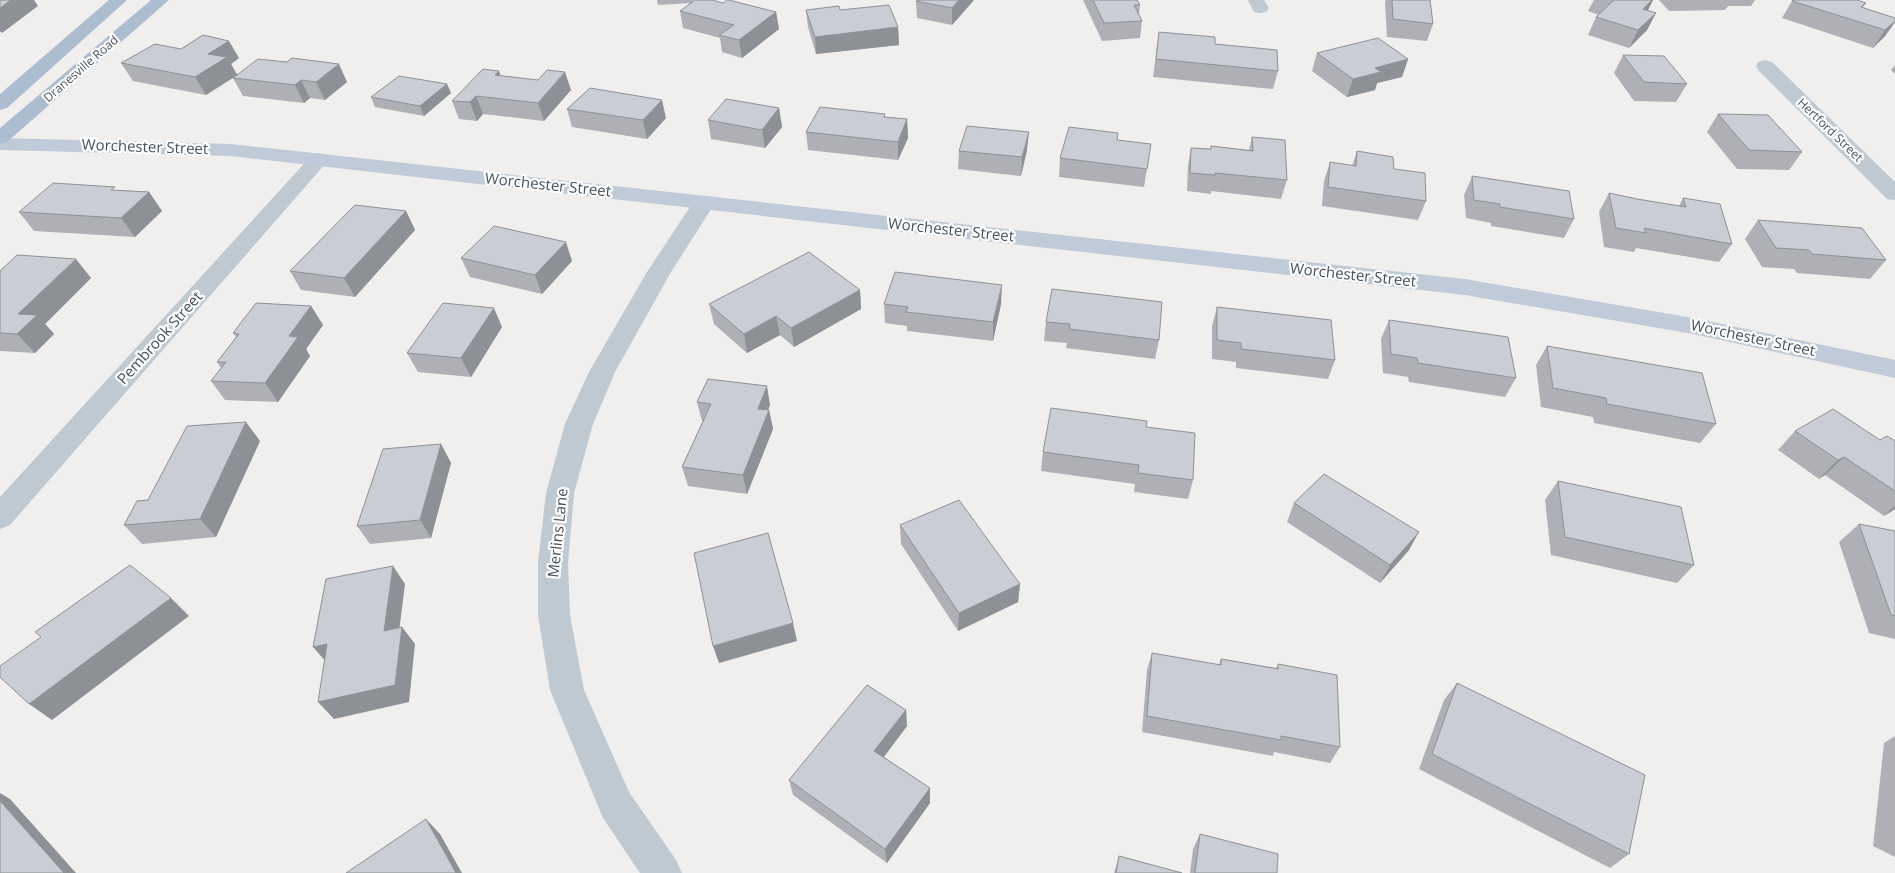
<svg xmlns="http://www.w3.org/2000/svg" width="1895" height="873" viewBox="0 0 1895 873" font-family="'Open Sans',sans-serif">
<rect width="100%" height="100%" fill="#f1eeee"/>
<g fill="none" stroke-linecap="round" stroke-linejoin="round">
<!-- street -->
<path fill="#bec9d2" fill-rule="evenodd" d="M1248 0H1264L1269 8 1266 12 1260 13 1254 12Z
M1765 60 1772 62 1895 182V200L1887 199 1758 70 1756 66 1758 62Z
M319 153 326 155 329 159 326 163 10 525 0 529V497L312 155Z
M704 196 712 198 715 203 671 272 615 372 593 424 574 493 568 563 570 615 584 690 629 792 676 860 682 873H640L603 818 550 690 538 615V563L546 493 565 424 589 372 647 272 696 198Z"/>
<!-- secondary -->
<path fill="#c0cbd9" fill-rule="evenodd" d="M0 138 230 144 1465 279 1693 318 1895 360V378L1693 334 1465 295 230 156 0 150Z"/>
<!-- primary -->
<path fill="#acbdcf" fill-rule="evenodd" d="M109 0H127L7 108 0 110V94Z
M151 0H169L7 142 0 144V128Z"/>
</g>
<!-- wall -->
<path fill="#aeb0b6" d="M657 0H693V1L723 3 776 12 779 29 742 58 722 52 720 38 683 28 680 11 691 3 658 5Z
M917 0H974L952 25 917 18 916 1Z
M1083 0H1137L1140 5 1139 14 1142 21 1140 38 1102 41Z
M1386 0H1430L1433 24 1427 41 1387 37 1385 2Z
M1594 0H1653L1648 10 1656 13 1647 30 1629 48 1588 35 1596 17 1599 15 1588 11Z
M1659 0H1755L1751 6H1728L1725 10 1669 11Z
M1792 1 1866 3 1862 8 1895 18V22L1885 36 1873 48 1782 18Z
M806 10H840L898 27 899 45 816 54 808 27Z
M1159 32 1215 44 1278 71 1273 89 1153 77Z
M181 49 239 58 231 64 237 74 347 82 325 100 310 98 304 103 243 96 233 78 206 95 133 81 121 63Z
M1317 53 1408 59 1402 77 1377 83 1375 90 1347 97 1312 71Z
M1623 55 1687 84 1676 102 1634 101 1614 73Z
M1895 65V74L1891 70Z
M499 71 500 76 571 90 544 121 483 114 477 121 459 119 452 101Z
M447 84 451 93 424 116 375 107 371 97Z
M779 108 782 127 765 148 711 139 708 120Z
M567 109 666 118 647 139 572 127Z
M885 114V117L907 119 908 138 898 160 808 150 806 132Z
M1718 114 1802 152 1789 170 1737 169 1707 132Z
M1252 137 1287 180 1281 199 1211 191V194L1187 191 1188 166 1191 148 1210 149 1211 146 1249 150Z
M1151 144 1144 187 1059 177 1060 158Z
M1027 150 1021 176 958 169 959 151Z
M1357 151 1394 169 1426 201 1418 220 1322 206 1324 181 1330 162 1352 166Z
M1472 177 1574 219 1564 238 1491 226V223L1466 218 1464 195Z
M117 190 149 192 162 211 135 237 34 231 19 212Z
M1609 193 1637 199 1679 206 1683 198 1732 244 1719 262 1636 248 1634 252 1604 247 1599 212Z
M406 211 415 230 355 297 301 290 290 271Z
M1758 220 1886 260 1870 279 1797 273 1794 269 1762 267 1745 239Z
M461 258 572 261 542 294 470 277Z
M0 271 91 278 45 324 54 334 35 353 0 351Z
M1052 289 1159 340 1155 359 1066 348 1067 343 1044 341 1046 322Z
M860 290 861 309 794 347 780 335 747 353 714 324 709 304Z
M884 304H1001L993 341 907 331V326L885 323Z
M311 306 323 325 306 349 310 356 278 402 225 400 211 381 221 368 217 362 236 337 233 333Z
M1217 307 1335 360 1328 379 1236 368V362L1212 359V326Z
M1389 320 1516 378 1505 397 1409 382 1408 377 1383 373 1381 339Z
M502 327 471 377 418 372 407 353Z
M1547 346 1716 424 1700 443 1594 423 1593 417 1541 407 1536 365Z
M697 402 770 405 768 410H769L773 429 747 494 688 486 682 467 703 421H702Z
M1146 427 1193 480 1188 499 1134 492 1135 484 1041 471 1043 452Z
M1795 431 1895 441V509L1884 516 1825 475 1819 479 1778 450Z
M260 441 216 537 142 544 124 525 148 500Z
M441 444 451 463 431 538 370 544 357 526Z
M1558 481 1694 565 1677 583 1551 555 1545 500Z
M1294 503 1409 550 1380 583 1287 522Z
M1859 524 1895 531V639L1869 633 1839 542Z
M900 525 1020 584 1018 602 958 631 901 544Z
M1152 653 1219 665 1221 659 1276 668 1278 664 1340 747 1330 763 1274 752 1273 756 1142 732 1147 670Z
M1457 683 1629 854 1610 868 1419 769 1444 700Z
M906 710 907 726 884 757 930 788V803L887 863 793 795 789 780Z
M1895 736V857L1873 846 1884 743Z
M1200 834 1277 873H1190L1193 849Z
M1119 856 1182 873H1114Z"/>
<!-- shaded-wall -->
<path fill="#8d9094" d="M11 0H34L38 6 2 33 0 31V8Z
M959 0H974L952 25V8Z
M1652 0H1653L1646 14 1643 9Z
M776 12 779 29 742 58 739 40Z
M1656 13 1647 30 1629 48 1638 30Z
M1895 21V22L1885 36 1873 48 1885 30Z
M898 27 899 45 816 54 815 37Z
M229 41 239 58 231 64 237 75 206 95 195 77 208 54Z
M1408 59 1402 77 1377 83 1375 90 1347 97 1353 79 1375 68Z
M339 64 347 82 325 100 316 82Z
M499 71 505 89 495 75Z
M565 72 571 90 544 121 538 103Z
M301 80 310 98 304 103 295 85Z
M447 84 451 93 424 116 420 106Z
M476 96 483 114 477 121 470 102Z
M662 100 666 118 647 139 643 120Z
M779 108 782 127 765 148 762 130Z
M907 119 908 138 898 160V142Z
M1029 132 1027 150 1021 176 1022 157Z
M149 192 162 211 135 237 121 218Z
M406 211 415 230 355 297 344 278Z
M566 242 572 261 542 294 535 275Z
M76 259 91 278 45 324 54 334 35 353 17 334 18 314Z
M1002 285 1001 304 993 341V322Z
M860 290 861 309 794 347 791 328Z
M311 306 323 325 306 349 310 356 278 402 265 383 289 336Z
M494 308 502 327 471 377 461 358Z
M776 316 780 335 747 353 744 334Z
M767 386 770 405 761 428 758 409Z
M769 410 773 429 747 494 743 475Z
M246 422 260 441 216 537 200 519Z
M441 444 451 463 431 538 420 520Z
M1844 457 1825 475 1819 479 1838 460Z
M1895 506V509L1884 516Z
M1419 532 1409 550 1380 583 1390 565Z
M393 566 405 584 397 648 384 631Z
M1020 584 1018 602 958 631 959 613Z
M171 598 189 616 52 720 29 704Z
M793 623 797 641 719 663 713 646Z
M402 627 415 644 409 702 334 719 318 702Z
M327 644 328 664 313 647Z
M906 710 907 726 876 767 874 751Z
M930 788V803L887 863 885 849Z
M0 793 10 799 76 873H64L0 801Z
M426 819 440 834 462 873H456Z"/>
<!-- building -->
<path fill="#cacdd4" stroke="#8d9094" d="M0 0H11L0 8Z
M695 0H712L723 3 727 0H729L776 12 739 40 719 35 734 25 680 11Z
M917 0H959L952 8 916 1Z
M1093 0H1137L1140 5H1134L1142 21 1104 23Z
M1392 0H1430L1433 24 1393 19Z
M1614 0H1652L1643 9 1656 13 1638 30 1596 17Z
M1793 0H1857L1866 3 1861 7 1895 18V21L1885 30 1792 1Z
M889 5 898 27 815 37 806 10 839 6 840 10Z
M1159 32 1215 37V44L1277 50 1278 71 1156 59Z
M203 35 229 41 208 54 227 57 195 77 121 63 155 44 181 49Z
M1378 38 1408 59 1375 68 1381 72 1353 79 1317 53Z
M1623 55 1664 56 1687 84 1644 82Z
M292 58 339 64 316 82 301 80 295 85 233 78 258 59 287 62Z
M483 69 499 71 495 75 538 80 547 70 565 72 538 103 476 96 470 102 452 101Z
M399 76 447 84 420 106 371 97Z
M590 88 662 100 643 120 567 109Z
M726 99 779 108 762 130 708 120Z
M820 107 885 114 884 117 907 119 898 142 806 132Z
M1718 114 1768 115 1802 152 1749 150Z
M967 126 1029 132 1022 157 959 151Z
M1069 127 1118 133 1117 140 1151 144 1147 169 1060 158Z
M1252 137 1285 140 1287 180 1215 173V175L1190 173 1191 148 1211 149V146L1253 151Z
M1357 151 1393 157 1394 169 1425 173 1426 201 1328 187 1330 162 1356 166Z
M1472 176 1569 191 1574 219 1500 207V204L1474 200Z
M53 183 115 187 111 190 149 192 121 218 19 212Z
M1609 193 1637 199 1686 207 1683 198 1720 204 1732 244 1644 228 1646 233 1616 228Z
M355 205 406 211 344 278 290 271Z
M1758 220 1862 228 1886 260 1812 254 1809 250 1776 248Z
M494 226 566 242 535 275 461 258Z
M809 252 860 290 791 328 776 316 744 334 709 304Z
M17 255 76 259 18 314 37 315 17 334 0 333V271Z
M895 272 1002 285 993 322 906 312 908 307 884 304Z
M1052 289 1162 302 1159 340 1069 329 1070 324 1046 322Z
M256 303 311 306 289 336 298 337 265 383 211 381 226 362H217L239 334 233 333Z
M443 303 494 308 461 358 407 353Z
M1217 307 1331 320 1335 360 1241 349V343L1217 340Z
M1389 320 1508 337 1516 378 1418 363 1417 358 1391 354Z
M1547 346 1702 373 1716 424 1607 404 1606 398 1553 388Z
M708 379 767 386 758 409 769 410 743 475 682 467 711 404 697 402Z
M1051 408 1147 421 1146 427 1195 433 1193 480 1138 473 1139 465 1043 452Z
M1833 409 1880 440 1887 436 1895 441V491L1844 457 1838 460 1795 431Z
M246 422 200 519 124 525 137 501 148 500 187 426Z
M441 444 420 520 357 526 383 449Z
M1324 474 1419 532 1390 565 1294 503Z
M1558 481 1681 507 1694 565 1565 537Z
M959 500 1020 584 959 613 900 525Z
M1859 524 1895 531V616L1891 615Z
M768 533 793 623 713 646 694 553Z
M130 565 171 598 29 704 0 677V666L41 637 35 632Z
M393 566 384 631 402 627 395 685 318 702 327 644 313 647 326 579Z
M1152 653 1221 665V659L1278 669V664L1337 675 1340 747 1281 736V740L1147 716Z
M1457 683 1645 775 1629 854 1432 754Z
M867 685 906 710 874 751 930 788 885 849 789 780Z
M0 801 64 873H0Z
M426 819 456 873H346Z
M1200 834 1278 854 1277 873H1195Z
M1119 856 1182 873H1116Z"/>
<g text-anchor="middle" stroke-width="4.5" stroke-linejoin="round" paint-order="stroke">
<!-- far-street labels -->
<g font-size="12" fill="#45525d" stroke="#fff">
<text transform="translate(81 69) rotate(-41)" y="4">Dranesville Road</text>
<text transform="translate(1830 130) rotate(44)" y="4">Hertford Street</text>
</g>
<!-- street labels -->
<g font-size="15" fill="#45525d" stroke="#fff">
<text transform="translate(145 147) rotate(2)" y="5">Worchester Street</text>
<text transform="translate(548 185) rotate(6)" y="5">Worchester Street</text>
<text transform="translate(951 230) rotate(6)" y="5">Worchester Street</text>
<text transform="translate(1353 275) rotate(6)" y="5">Worchester Street</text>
<text transform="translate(160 338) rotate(-48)" y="5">Pembrook Street</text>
<text transform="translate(1753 338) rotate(12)" y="5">Worchester Street</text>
<text transform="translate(558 533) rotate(-84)" y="5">Merlins Lane</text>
</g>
</g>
</svg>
